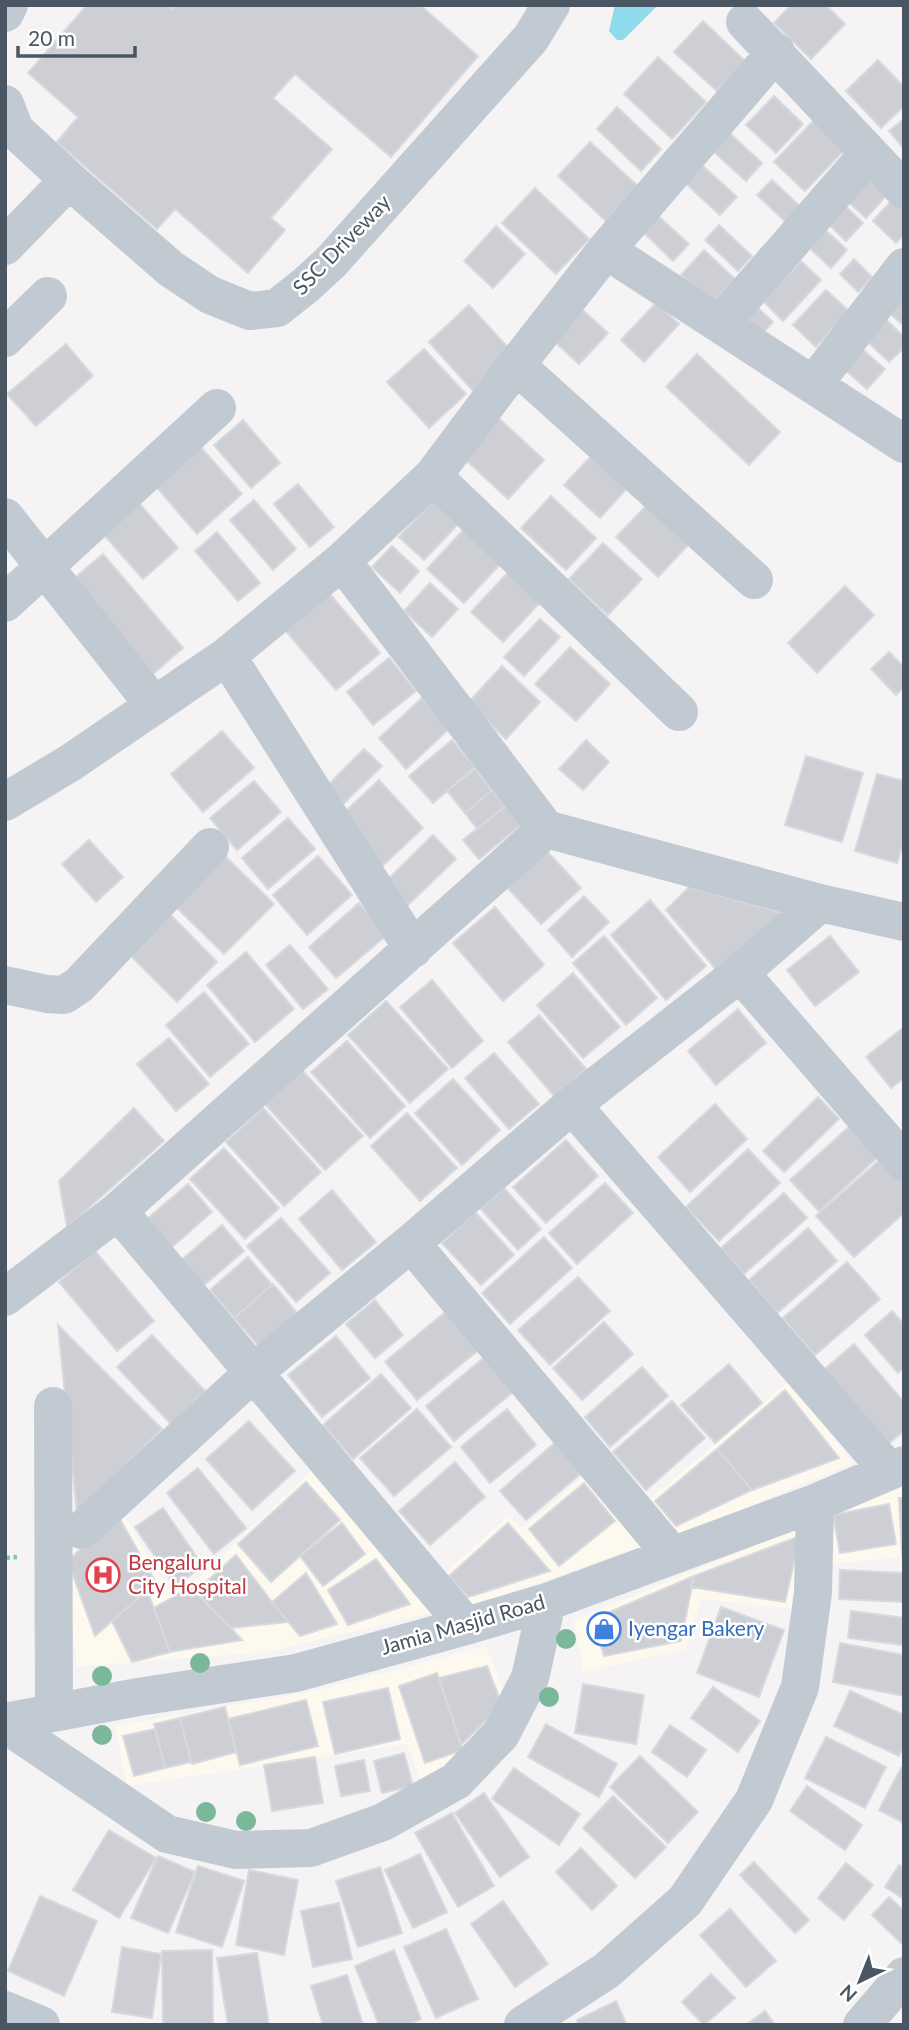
<svg xmlns="http://www.w3.org/2000/svg" width="909" height="2030" viewBox="0 0 909 2030" font-family="Lato,sans-serif">
<rect width="100%" height="100%" fill="#f5f3f3"/>
<!-- commercial -->
<path fill="#fdf9ef" d="M789 1381 853 1463 676 1537 644 1504Z
M591 1470 655 1542 466 1608 438 1579 509 1515 522 1529Z
M310 1471 435 1612 267 1652 77 1667 61 1562 120 1508 170 1592 203 1575Z
M904 1484V1557L829 1564 828 1508Z
M807 1524 794 1609 701 1599 686 1649 583 1672 574 1620Z
M486 1646 509 1703 462 1758 422 1783 407 1744 127 1786 115 1726 314 1691Z"/>
<!-- water -->
<path fill="#90daee" d="M615 5H658L623 40H617L609 31Z"/>
<!-- building -->
<path fill="#cdcfd5" stroke="#d7d9de" stroke-width="2" d="M87 5H167L172 9 175 5H420L478 56 391 157 295 74 273 98 332 149 271 218 285 230 248 273 175 209 157 229 57 142 78 117 28 73Z
M791 5H826L845 24 811 59 774 23Z
M703 21 745 61 717 91 674 52Z
M658 57 706 102 672 139 624 94Z
M878 60 904 87V106L881 128 846 91Z
M774 96 803 124 776 153 746 125Z
M617 107 661 149 641 171 597 129Z
M815 119 846 148 805 191 774 162Z
M904 119V149L889 131Z
M721 125 762 163 746 181 704 143Z
M590 142 638 186 606 221 558 176Z
M702 165 737 197 720 215 685 183Z
M867 178 886 196 866 218 846 200Z
M772 180 803 209 789 225 757 195Z
M535 188 589 239 556 274 502 223Z
M835 196 863 223 846 241 818 214Z
M892 200 904 211V235L896 243 873 221Z
M656 214 689 244 673 261 641 230Z
M719 225 752 256 738 271 705 240Z
M820 225 847 250 831 268 803 242Z
M496 226 525 254 493 288 464 261Z
M704 250 735 279 712 303 681 275Z
M854 259 872 277 858 292 840 274Z
M801 261 821 280 783 321 763 301Z
M826 290 849 311 816 347 793 325Z
M896 294 904 301V326L883 307Z
M574 302 608 333 579 364 545 333Z
M656 303 679 324 644 362 621 340Z
M754 304 773 322 753 343 734 325Z
M469 305 514 354 473 391 429 342Z
M875 309 904 337V348L889 362 855 330Z
M855 343 885 369 867 389 837 363Z
M66 344 93 376 36 426 7 394Z
M424 349 466 394 429 428 387 382Z
M697 354 780 432 749 465 666 387Z
M491 411 544 460 508 499 455 450Z
M243 420 280 463 251 488 214 445Z
M198 444 242 494 197 534 153 483Z
M595 452 630 485 600 518 564 485Z
M298 484 334 527 310 547 274 504Z
M133 496 178 548 143 579 97 527Z
M551 496 596 538 566 570 521 528Z
M435 499 460 522 424 560 399 537Z
M254 500 296 549 273 570 230 520Z
M648 504 690 543 658 577 616 537Z
M468 525 505 559 464 603 427 569Z
M217 532 260 583 238 601 195 551Z
M603 543 642 579 608 615 569 579Z
M392 546 419 571 400 593 372 567Z
M103 554 183 648 146 680 65 586Z
M515 565 547 595 503 642 471 612Z
M430 583 458 609 432 637 404 611Z
M845 586 874 615 817 673 788 643Z
M329 593 380 653 336 690 285 630Z
M540 619 560 637 524 676 504 657Z
M570 647 610 684 576 721 535 684Z
M889 652 904 667V687L896 695 871 669Z
M389 658 416 691 373 725 347 692Z
M502 666 540 702 506 739 468 703Z
M422 698 449 729 406 769 379 738Z
M222 731 254 768 203 812 171 774Z
M452 740 475 767 433 803 409 776Z
M586 740 609 762 583 790 559 769Z
M364 749 382 766 338 809 321 792Z
M806 756 863 773 842 842 785 825Z
M475 769 492 790 465 813 447 791Z
M877 774 904 781V840L897 863 855 851Z
M379 780 423 828 379 869 335 821Z
M254 781 281 812 237 850 210 818Z
M492 790 505 807 477 829 465 813Z
M506 806 521 825 479 859 463 840Z
M288 818 315 849 268 889 242 858Z
M433 835 456 859 408 905 386 881Z
M89 840 123 877 96 902 62 864Z
M544 848 581 888 541 924 505 885Z
M221 852 274 904 224 954 171 902Z
M318 856 352 895 307 935 273 895Z
M689 887 787 914 719 973 666 910Z
M584 896 609 922 572 957 548 930Z
M650 900 706 966 666 1000 611 935Z
M359 903 387 935 336 978 309 947Z
M495 907 544 965 503 1001 453 943Z
M164 908 217 962 177 1002 124 949Z
M604 936 657 998 626 1025 573 963Z
M830 936 859 972 815 1006 787 970Z
M290 945 328 989 303 1009 266 965Z
M246 952 294 1009 255 1042 207 985Z
M573 973 620 1027 583 1058 537 1005Z
M432 980 483 1041 452 1068 400 1007Z
M204 992 249 1044 210 1077 166 1025Z
M386 1001 448 1069 410 1103 348 1035Z
M738 1009 766 1043 716 1085 688 1051Z
M539 1015 586 1069 554 1096 508 1042Z
M904 1027V1078L891 1088 866 1057Z
M169 1038 209 1084 176 1111 137 1064Z
M347 1041 405 1106 370 1138 311 1072Z
M494 1053 539 1104 509 1129 465 1078Z
M301 1069 363 1136 325 1170 264 1103Z
M453 1079 500 1130 462 1165 415 1113Z
M818 1097 839 1119 784 1172 763 1151Z
M715 1104 747 1139 690 1192 658 1157Z
M134 1108 164 1141 67 1227 59 1181Z
M263 1108 321 1172 284 1206 226 1142Z
M407 1113 457 1168 420 1201 371 1146Z
M850 1126 878 1157 819 1211 790 1180Z
M566 1140 598 1176 546 1223 513 1187Z
M224 1148 279 1208 245 1239 190 1179Z
M748 1149 780 1183 719 1241 686 1207Z
M882 1158 904 1182V1213L854 1257 816 1216Z
M605 1183 633 1213 577 1264 549 1233Z
M188 1184 212 1212 172 1247 147 1219Z
M504 1188 541 1229 518 1250 481 1209Z
M332 1190 376 1242 342 1270 299 1219Z
M784 1193 807 1218 744 1274 721 1248Z
M475 1212 514 1255 481 1285 442 1243Z
M281 1218 330 1273 296 1302 247 1246Z
M222 1225 244 1251 202 1287 180 1261Z
M808 1228 837 1261 777 1313 749 1280Z
M544 1237 572 1268 510 1324 482 1293Z
M95 1251 154 1321 117 1351 59 1282Z
M248 1257 272 1285 234 1318 210 1290Z
M847 1262 880 1299 815 1355 783 1318Z
M578 1277 610 1311 550 1365 518 1330Z
M273 1284 297 1313 259 1346 234 1318Z
M375 1300 403 1335 375 1358 346 1324Z
M449 1309 481 1348 417 1400 385 1362Z
M892 1311 904 1324V1367L898 1373 865 1335Z
M604 1322 633 1354 582 1400 553 1368Z
M58 1325 162 1429 77 1513Z
M152 1335 205 1391 171 1424 117 1367Z
M336 1336 370 1378 322 1417 288 1375Z
M854 1344 904 1402V1431L884 1447 820 1373Z
M487 1355 515 1390 454 1441 426 1406Z
M729 1364 762 1403 715 1443 681 1405Z
M642 1367 668 1396 610 1447 585 1417Z
M381 1374 411 1408 353 1459 323 1425Z
M785 1390 839 1458 752 1490 717 1449Z
M672 1401 705 1438 646 1490 613 1452Z
M417 1409 451 1447 394 1496 360 1458Z
M507 1409 536 1445 490 1483 461 1447Z
M249 1421 295 1471 252 1510 206 1459Z
M558 1440 584 1471 526 1520 500 1491Z
M717 1449 752 1490 676 1526 655 1501Z
M455 1462 485 1497 430 1545 399 1511Z
M198 1468 246 1528 214 1554 167 1493Z
M306 1482 340 1520 271 1582 238 1544Z
M584 1483 615 1521 559 1566 529 1529Z
M899 1498H904V1555H902Z
M889 1504 896 1544 840 1553 833 1515Z
M163 1508 203 1566 175 1586 135 1527Z
M117 1514 156 1583 95 1636 68 1561Z
M342 1523 365 1554 323 1586 300 1556Z
M508 1523 550 1571 468 1597 449 1576Z
M800 1536 785 1602 691 1587 694 1576Z
M236 1555 272 1602 288 1622 231 1628 195 1592Z
M376 1559 410 1604 348 1625 328 1590Z
M840 1570 904 1573V1602L839 1599Z
M306 1573 337 1624 300 1636 272 1602Z
M694 1576 681 1641 604 1656 593 1619Z
M191 1587 231 1628 242 1640 170 1652 154 1608Z
M147 1590 170 1652 132 1662 112 1621Z
M721 1607 784 1630 759 1697 697 1673Z
M851 1611 904 1618V1645L848 1638Z
M840 1643 904 1655V1696L833 1682Z
M487 1666 502 1705 461 1745 439 1678Z
M437 1673 463 1750 425 1763 399 1686Z
M583 1684 644 1695 636 1744 575 1733Z
M713 1687 760 1721 738 1752 691 1718Z
M388 1688 400 1739 335 1754 323 1702Z
M850 1691 904 1715V1746L899 1756 834 1726Z
M306 1700 318 1746 240 1765 228 1719Z
M225 1707 236 1752 192 1764 180 1718Z
M180 1718 191 1762 165 1768 154 1724Z
M546 1724 617 1764 599 1797 528 1757Z
M670 1725 706 1750 687 1777 652 1752Z
M155 1729 165 1768 134 1776 123 1736Z
M826 1737 886 1767 865 1808 805 1778Z
M404 1753 413 1786 382 1793 374 1761Z
M640 1756 698 1812 668 1843 610 1787Z
M315 1757 323 1803 272 1811 264 1765Z
M364 1760 370 1791 341 1796 335 1766Z
M514 1768 580 1814 559 1845 492 1799Z
M901 1768 904 1769V1823L879 1810Z
M807 1786 862 1825 845 1850 790 1811Z
M484 1793 529 1857 500 1877 455 1813Z
M613 1796 666 1847 635 1878 583 1828Z
M452 1813 494 1886 458 1907 415 1833Z
M109 1830 156 1858 119 1918 73 1890Z
M581 1848 617 1886 592 1910 556 1872Z
M420 1854 447 1912 413 1928 385 1870Z
M158 1856 195 1872 168 1933 131 1918Z
M754 1862 809 1920 795 1933 740 1875Z
M846 1863 873 1885 844 1920 818 1898Z
M899 1865 904 1868V1899L885 1887Z
M198 1866 244 1881 222 1947 176 1932Z
M380 1867 402 1933 358 1947 336 1881Z
M249 1870 298 1880 284 1955 236 1945Z
M40 1896 97 1921 64 1996 8 1971Z
M889 1897 904 1911V1940L901 1943 872 1915Z
M503 1901 548 1964 515 1987 471 1924Z
M339 1903 352 1959 313 1967 301 1911Z
M730 1909 776 1961 746 1987 700 1935Z
M446 1929 478 1999 436 2018 404 1947Z
M122 1947 161 1954 152 2018 112 2012Z
M212 1950 213 2025H163L162 1951Z
M394 1950 421 2019 407 2025H379L355 1966Z
M257 1953 269 2025H228L217 1958Z
M711 1974 735 1998 704 2025 682 2002Z
M347 1975 363 2025H323L311 1986Z
M616 2001 627 2025H579L577 2020Z
M765 2011 775 2025H746Z"/>
<g fill="none" stroke-linecap="round" stroke-linejoin="round">
<!-- path -->
<path stroke="#7ad0a6" stroke-width="4.5" stroke-dasharray="5 3.5" stroke-linecap="butt" d="M5 1558 17 1557"/>
<!-- street -->
<path stroke="#c1cad2" stroke-width="38" d="M5 13 9 5
M745 22 904 190
M5 104 15 130 69 180 171 269 210 295 250 311 277 308 306 285 331 262 531 38 551 5
M5 246 69 180
M606 250 904 444
M720 324 869 153
M5 338 48 296
M516 365 754 580
M813 385 904 267
M433 476 679 712
M5 517 154 705
M342 561 546 829 820 903 904 922
M5 603 217 408
M227 656 413 949
M5 802 70 763 227 656 342 561 433 476 516 365 606 250 776 52
M740 973 904 1162
M5 985 47 994 64 995 79 985 210 847
M572 1105 889 1471
M118 1211 466 1626
M411 1243 672 1555
M5 1297 118 1211 546 829
M53 1406 54 1713
M82 1530 253 1373 411 1243 572 1105 740 973 820 903
M5 1722 138 1697 296 1673 466 1626 547 1602 815 1503 904 1465
M5 1724 167 1834 236 1850 311 1848 383 1822 456 1781 501 1734 530 1678 547 1602
M5 2010 41 2025
M523 2025 606 1971 685 1901 754 1800 800 1687 813 1593 815 1503
M862 2025 904 1976"/>
</g>
<!-- trees -->
<g fill="#7bb799">
<circle cx="566" cy="1639" r="10"/>
<circle cx="200" cy="1663" r="10"/>
<circle cx="102" cy="1676" r="10"/>
<circle cx="549" cy="1697" r="10"/>
<circle cx="102" cy="1735" r="10"/>
<circle cx="206" cy="1812" r="10"/>
<circle cx="246" cy="1821" r="10"/>
</g>
<!-- icons -->
<defs>
<symbol id="hospital-ring" viewBox="-11 -11 22 22"><circle r="9.5" fill="#fff" stroke="#e0444e" stroke-width="1.5"/><path d="M-5-5h3v3.5h4V-5h3V5h-3V1.5h-4V5h-3Z" fill="#e0444e"/></symbol>
<symbol id="shop-ring" viewBox="-11 -11 22 22"><circle r="9.5" fill="#fff" stroke="#3f7fe0" stroke-width="1.5"/><path d="M-5-2.5h2.3a2.7 3.5 0 0 1 5.4 0H5L5.5 6h-11ZM-1.5-2.5h3a1.5 2.3 0 0 0-3 0Z" fill="#3f7fe0"/></symbol>
</defs>
<g fill-rule="evenodd">
<use href="#hospital-ring" x="84" y="1556" width="38" height="38"/>
<use href="#shop-ring" x="585" y="1610" width="38" height="38"/>
</g>
<g text-anchor="middle" stroke-width="5" stroke-linejoin="round" paint-order="stroke">
<!-- street labels -->
<g font-size="21" fill="#4a5661" stroke="#fff">
<text transform="translate(342 245) rotate(-46)" y="7">SSC Driveway</text>
<text transform="translate(463 1625) rotate(-16)" y="7">Jamia Masjid Road</text>
</g>
<!-- health labels -->
<g font-size="21" fill="#be3a42" stroke="#fff" text-anchor="start">
<text x="128" y="1570">Bengaluru<tspan x="128" dy="24">City Hospital</tspan></text>
</g>
<!-- shop labels -->
<g font-size="21" fill="#366cbe" stroke="#fff" text-anchor="start">
<text x="628" y="1636">Iyengar Bakery</text>
</g>
</g>
<!-- border -->
<rect width="909" height="2030" fill="none" stroke="#4a5661" stroke-width="14"/>
<!-- north arrow -->
<g transform="translate(860 1981) rotate(223)" stroke="#ffffff" stroke-width="5" paint-order="stroke">
<path d="M0-5L12 26L0 18L-12 26Z" fill="#4a5661"/>
<text y="-10" font-size="19" font-weight="bold" text-anchor="middle" fill="#4a5661">N</text>
</g>
<!-- scale -->
<path d="M18 46v10h117v-10" fill="none" stroke="#4a5661" stroke-width="3.5"/>
<text x="28" y="46" font-size="21" fill="#4a5661" stroke="#ffffff" stroke-width="5" paint-order="stroke">20 m</text>
</svg>
